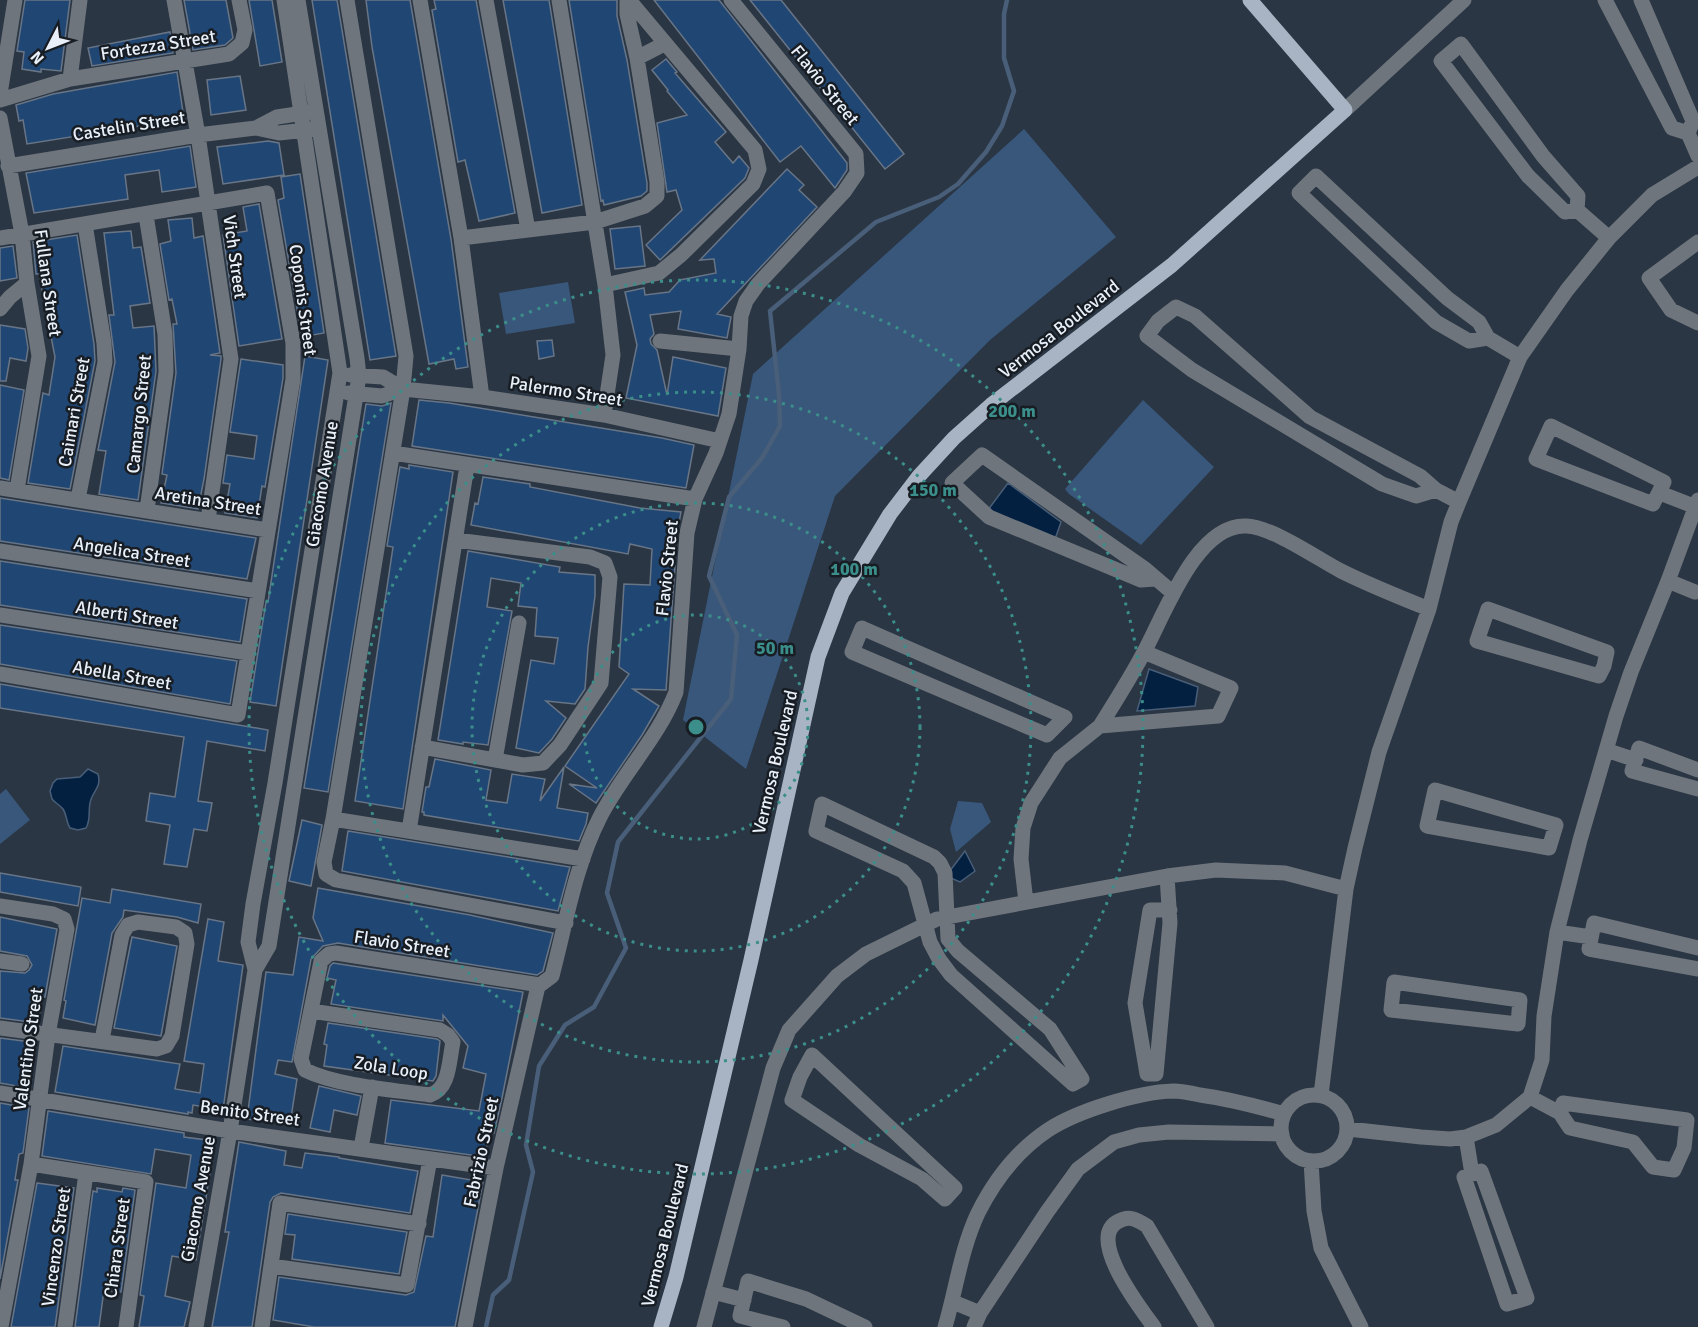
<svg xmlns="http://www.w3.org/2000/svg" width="1698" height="1327" viewBox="0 0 1698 1327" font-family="Signika,sans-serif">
<rect width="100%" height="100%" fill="#2a3644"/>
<!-- green -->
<path fill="#39577b" d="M1024 129 1116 237 990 340 835 496 746 769 683 720 753 374Z
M568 282 575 323 506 334 499 293Z
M1143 400 1214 467 1141 545 1069 494 1065 489Z
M6 789 30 820 0 844V794Z
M958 801 982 803 991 822 956 852 950 829Z"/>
<!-- water -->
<path fill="#042041" stroke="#495e78" stroke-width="1.5" d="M1008 483 1061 522 1054 542 985 514Z
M1149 669 1198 687 1195 706 1137 711Z
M88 769 98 774C102 788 92 791 90 803 88 813 91 819 86 828L78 830 70 828C66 822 67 815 63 809 60 805 55 803 52 799L50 791 53 783 57 779 80 777Z
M965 851 975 871 960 882 946 876Z"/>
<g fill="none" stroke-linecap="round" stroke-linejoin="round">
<!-- stream -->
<path stroke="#495e78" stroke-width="4.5" d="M486 1327 493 1295 509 1280 533 1172 526 1145 539 1066 565 1025 594 1007 626 948 607 893 618 842 731 699 737 635 709 576 729 497 762 458 780 426 779 395 770 311 876 222 939 197 958 184 986 152 1002 126 1014 91 1004 58V14L1007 0"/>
</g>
<!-- building -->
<path fill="#204673" stroke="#687586" stroke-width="1.5" d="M25 0H70L61 71 41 69V72L22 69 24 52 17 51Z
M184 0H226L233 38 225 45 193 50Z
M249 0H272L282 62 260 66Z
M312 0H337L396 356 370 360Z
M366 0H410L451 239 468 367 456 369 454 359 429 364 372 47Z
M434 0H476L515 213 479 221 465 160 458 162 432 10 436 9Z
M503 0H549L582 205 542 213Z
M569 0H617V16L627 60 647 183V191L641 196 604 205 603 200 601 201Z
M654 0H719L847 163V170L835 188 801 146 780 162Z
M750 0H781L904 154 885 169Z
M170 32 173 53 92 66 88 48Z
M666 59 677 72 675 73 726 132 715 142 733 163 739 156 749 168 745 178 660 260 646 245 682 210 676 190 667 192 657 123 687 115 667 91 668 90 652 70Z
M177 72 184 119 27 144 23 120 19 121 16 105 53 94Z
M240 76 246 110 211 115 207 80Z
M268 141 279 143 284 175 223 184 217 147Z
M190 146 196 187 162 192 159 170 125 175 128 199 34 213 26 173Z
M787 169 804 185 799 190 817 207 717 314 731 317 727 338 678 329 681 311 650 315 654 334 650 339 651 344 657 350 667 395 673 357 726 368 718 416 626 398 637 345 625 292 644 288 645 295 669 292 680 280 716 273 714 259 700 260Z
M300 174 324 333 302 337 278 200 284 198 281 177Z
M259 204 282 339 239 346 223 235 247 231 243 207Z
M192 218 194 238 203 236 220 353 210 355 221 356V359L204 479 198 509 161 503 167 475 162 474 176 373 173 324H177L172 299 169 300 160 244 171 241 168 220Z
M640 226 645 266 615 269 610 229Z
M131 231 133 248 141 247 150 303 130 306 133 328 154 326 156 371 138 500 99 494 106 451 98 450 115 362 109 315H114L104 233Z
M77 235 94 344 95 361 70 489 28 483 43 393 49 395 55 357 39 274H36L33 242Z
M13 246 17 278 0 281V248Z
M0 325 25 329 28 348 26 361 10 358 6 381H0Z
M552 340 554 356 539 359 537 341Z
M305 356 328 360 276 706 250 702 266 602H268Z
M241 359 283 365V378L265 487 262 486 257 518 225 513 230 484 223 483 227 455 254 459 257 436 230 432Z
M0 385 24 390 9 480 0 478Z
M419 400 449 403 662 438 694 445 686 488 412 446Z
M391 403 328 792 304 788 366 404 382 406Z
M409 465 453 472 403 809 355 801 393 547 387 546 400 467 409 469Z
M483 477 530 484V487L640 508 681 512 671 565H675L666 690 633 689 659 706 642 735 596 803 569 784 597 788 565 766 629 674 619 667 624 584 650 585 652 549 630 544 628 554 471 525 475 503 478 504Z
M0 498 256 538 247 579 0 541Z
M468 551 560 567 559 572 595 575V596L588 647 585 689 575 704 546 701 566 718 552 739 539 753 516 748 531 660 554 664 558 638 535 636 537 608 518 606 521 583 491 578 487 607 512 611 488 745 463 742V744L438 740Z
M0 561 247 599 240 642 0 605Z
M0 625 237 661 230 704 0 664Z
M0 684 268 730 265 751 207 741 198 801 212 803 207 831 194 829 187 867 164 864 170 825 146 821 150 793 175 797 184 737 0 708Z
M435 759 491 770 486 800 507 803 512 774 545 779 540 801 564 767 557 808 588 813 586 824 579 841 424 815V812H422L426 787H429Z
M302 820 322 825 311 886 289 881Z
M348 831 570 867 558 911 342 871Z
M0 873 81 887 78 906 0 892Z
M318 888 470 915 553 933 543 971 537 975 338 943 323 946 311 959 292 1062 278 1060 275 1074 297 1079 290 1124 247 1119 266 972 293 975 299 937 323 941 313 918Z
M112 889 201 904 198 923 177 917 124 910 123 917 112 933 95 1025 63 1018 66 1001 64 1000 82 898 110 903Z
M0 917 57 929 45 997H42L38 1023 0 1018V971L25 973 29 970 32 965 27 956 0 951Z
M208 919 224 922 218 961 243 965 223 1110 193 1105 192 1113 188 1112V1114L55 1092 63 1046 180 1064 175 1089 200 1093 204 1064 184 1061Z
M132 937 177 946 161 1036 114 1028Z
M333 963 523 992 502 1098 494 1133 489 1132 485 1157 385 1143 391 1100 479 1111 486 1074 463 1068 468 1046 443 1015V1021L331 1004 336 980 327 978 330 966Z
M328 1023 437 1039 440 1041 436 1076 433 1081 324 1066 327 1045 324 1044Z
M0 1038 31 1042 22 1087 0 1083Z
M319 1086 361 1096 357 1115 334 1110 330 1132 310 1128Z
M0 1103 29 1108 23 1153 19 1154 15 1180H18L0 1279Z
M48 1111 184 1133V1137L215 1141 196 1260 172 1256 165 1296 190 1302 184 1327H139L144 1296 140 1295 156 1183 186 1188 191 1155 155 1149 151 1174 42 1156Z
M239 1142 286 1151 284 1165 302 1168 305 1153 339 1157V1158L418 1171 410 1213 281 1193 273 1197 270 1202 252 1327H212L229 1232H225Z
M442 1175 483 1182 455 1327H314L273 1320 279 1277 406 1295 414 1292 426 1236 433 1237Z
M37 1183 74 1188 55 1327H11Z
M97 1188 122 1192 123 1188 135 1190 121 1292 104 1290 99 1327H75L93 1191 97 1192Z
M288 1214 407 1232 399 1274 292 1259 295 1235 285 1234Z"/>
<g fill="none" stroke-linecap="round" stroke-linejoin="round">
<!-- minor -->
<path stroke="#6f757c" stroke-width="15" d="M174 0 198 135 231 359 208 520
M347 0 406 356 403 389 333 819 324 862 326 874 336 880 566 923
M420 0 461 238 482 397
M486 0 528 230
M559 0 605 285 613 355 604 415
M1605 0 1672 128 1688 133
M1641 0 1693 121 1688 133 1698 156
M637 58 664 44
M70 79 80 0
M0 94 15 0
M0 100 70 79 229 54 242 43 245 30 239 0
M1345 110 1464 0
M0 118 22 234 27 283 39 356 17 490
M256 128 279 133 315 129
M8 166 198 135 256 128 277 117 310 112
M1577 210 1565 212 1528 176 1441 61 1461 44 1543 156 1578 196 1577 210 1609 238
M146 215 165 334 166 372 147 510
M0 238 267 193 293 343V379L238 715 0 674
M461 238 595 222 645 206 657 196V182L637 58 627 14V0
M1698 242 1649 278 1671 310 1698 323
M605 285 659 273 681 255 753 184 759 169 755 150 629 0
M0 309 10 297 27 283
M1488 338 1469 341 1436 322 1299 193 1316 176 1447 298 1479 322 1488 338 1520 357
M660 341 739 349
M350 375 383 377 403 389
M348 393 382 396 403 389 482 397 604 415 720 441
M1551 426 1664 482 1653 504 1536 459Z
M393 453 695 499
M0 488 268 530
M1436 490 1416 496 1382 484 1192 370 1147 336 1158 321 1176 307 1195 316 1310 417 1420 476 1436 490 1459 502
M1660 493 1696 507
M78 499 105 362 104 343 85 224
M0 551 258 591
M1155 579 1141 580 989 517 952 483 982 455 1145 569 1173 593
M1668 581 1695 592
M1488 609 1607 652 1604 666 1599 676 1477 641Z
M0 615 248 653
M862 628 1065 717 1047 735 852 652Z
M1100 726C1115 702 1131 677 1144 652 1164 616 1196 524 1246 526 1273 527 1316 558 1341 571 1369 585 1399 597 1429 609
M422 747 523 765 543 763 560 745 601 683 610 577 605 563 590 557 456 540
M1606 750 1636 760
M495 760 519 623
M1698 770 1639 748 1632 771 1698 789
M1435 790 1556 825 1549 848 1427 826Z
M822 804 934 857 940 863 945 873 948 939 958 951 1050 1029 1082 1079 1073 1084 951 975 939 959 930 942 914 883 903 871 816 831Z
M333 819 583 859
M409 831 467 466
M1167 876 1170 923 1156 1074H1147L1135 1003 1150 910H1170
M1026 902 1021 859 1023 828 1031 803 1060 758 1100 726 1218 716 1231 688 1144 652
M0 906 53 914 64 919 67 929 48 1035 31 1164 1 1327
M1557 932 1591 937
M1698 948 1594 923 1589 949 1698 969
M0 961 22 964
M255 970 269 946 359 376 357 358 298 0
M1394 982 1520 1000 1518 1024 1391 1010Z
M311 1011 440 1030 448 1035 453 1042C449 1060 450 1089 430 1095 394 1090 337 1086 305 1070L301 1059 321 961 329 954 336 953 540 985 552 976C566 923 575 866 600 817 622 774 659 737 676 692L687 533 695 499 716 453 729 414 739 349 741 316 746 301 758 284 844 192 857 173 856 154 731 0
M0 1028 157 1049 166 1046 172 1036 187 944 185 933 176 927 138 922 128 925 122 935 102 1040
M812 1055 955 1188 945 1199 922 1179 859 1145 792 1100 800 1077Z
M0 1093 230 1131 496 1168
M1281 1128a33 33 0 1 1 66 0a33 33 0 1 1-66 0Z
M1321 1095 1346 889 1355 848 1379 752 1429 609 1451 522 1459 502 1520 357 1567 290 1609 238 1652 195 1698 167
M1530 1097 1560 1113 1570 1128 1633 1142 1653 1167 1674 1170 1684 1148 1687 1120 1563 1103 1560 1113
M1348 1129 1421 1137 1450 1139 1466 1137 1496 1125 1530 1097 1542 1060 1544 1016 1557 932 1580 840 1616 716 1631 672 1668 581 1698 500
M1466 1137 1472 1174
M361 1148 372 1087
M1311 1161 1314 1211 1321 1248 1361 1327
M31 1164 146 1182 126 1327
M1481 1171 1527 1298 1507 1304 1464 1177Z
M271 1266 407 1285 430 1159
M713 1292 744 1300
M953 1302 980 1313
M65 1327 86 1173
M196 1327 230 1131 255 970 248 942 253 904 275 783 340 373 284 0
M262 1327 280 1203 419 1224
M465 1327 496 1168 538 986
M704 1327 773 1068 789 1030 837 976 866 954 937 919 1167 876 1216 870 1285 873 1346 889
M783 1327 740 1316 748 1281 806 1299 865 1327
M945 1327C956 1290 961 1249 978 1213 994 1181 1018 1150 1048 1130 1077 1111 1138 1092 1173 1091 1181 1091 1191 1093 1200 1095 1229 1099 1256 1106 1284 1114
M974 1327 980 1313 1047 1212 1078 1169 1114 1142 1139 1135 1169 1132 1282 1134
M1154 1327C1141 1309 1087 1240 1117 1222 1129 1215 1136 1219 1147 1226L1207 1327"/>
<!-- major -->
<path stroke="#a8b4c3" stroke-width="15" d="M661 1327 676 1277 751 960 818 657 842 593 890 514 919 476 954 438 991 405 1172 265 1345 110 1250 0"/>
</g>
<!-- distance rings -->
<g fill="none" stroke="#3b8e8a" stroke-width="3" stroke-dasharray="3 6">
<circle cx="696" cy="727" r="112"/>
<circle cx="696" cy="727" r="224"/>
<circle cx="696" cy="727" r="335"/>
<circle cx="696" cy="727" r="447"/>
</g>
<g text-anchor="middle" stroke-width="5" stroke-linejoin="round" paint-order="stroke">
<!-- street labels -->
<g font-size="18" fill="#e9f0f9" stroke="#181d24">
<text transform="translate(158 45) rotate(-9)" y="6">Fortezza Street</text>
<text transform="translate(825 85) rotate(51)" y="6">Flavio Street</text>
<text transform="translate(129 126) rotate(-9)" y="6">Castelin Street</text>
<text transform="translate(235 257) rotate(82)" y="6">Vich Street</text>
<text transform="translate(48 283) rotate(82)" y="6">Fullana Street</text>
<text transform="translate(303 300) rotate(82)" y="6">Coponis Street</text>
<text transform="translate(1059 329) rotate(-38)" y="6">Vermosa Boulevard</text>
<text transform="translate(566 391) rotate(9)" y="6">Palermo Street</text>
<text transform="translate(74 412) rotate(-80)" y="6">Caimari Street</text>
<text transform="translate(139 414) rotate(-84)" y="6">Camargo Street</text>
<text transform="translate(322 484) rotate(-81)" y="6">Giacomo Avenue</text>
<text transform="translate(208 501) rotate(9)" y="6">Aretina Street</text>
<text transform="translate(132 552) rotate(9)" y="6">Angelica Street</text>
<text transform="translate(667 568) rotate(-84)" y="6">Flavio Street</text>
<text transform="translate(127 615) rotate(9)" y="6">Alberti Street</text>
<text transform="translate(122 675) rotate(10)" y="6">Abella Street</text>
<text transform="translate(775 762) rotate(-77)" y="6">Vermosa Boulevard</text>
<text transform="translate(402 944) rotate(9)" y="6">Flavio Street</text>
<text transform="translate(28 1049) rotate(-82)" y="6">Valentino Street</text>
<text transform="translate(391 1068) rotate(9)" y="6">Zola Loop</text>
<text transform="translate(250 1113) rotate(8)" y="6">Benito Street</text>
<text transform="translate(481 1152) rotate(-78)" y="6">Fabrizio Street</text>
<text transform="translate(198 1199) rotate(-80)" y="6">Giacomo Avenue</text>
<text transform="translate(665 1235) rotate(-76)" y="6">Vermosa Boulevard</text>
<text transform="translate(56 1247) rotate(-82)" y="6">Vincenzo Street</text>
<text transform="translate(117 1248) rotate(-82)" y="6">Chiara Street</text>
</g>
</g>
<circle cx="696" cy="727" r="9" fill="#3b8e8a" stroke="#181d24" stroke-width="3"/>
<g font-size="18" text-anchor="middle" font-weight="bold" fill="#3b8e8a" stroke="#181d24" stroke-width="5" stroke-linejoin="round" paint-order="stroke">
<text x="1012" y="417">200 m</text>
<text x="933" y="496">150 m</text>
<text x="854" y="575">100 m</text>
<text x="775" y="654">50 m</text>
</g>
<!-- north arrow -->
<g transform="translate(48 48) rotate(228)" stroke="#181d24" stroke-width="4.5" paint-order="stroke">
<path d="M0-4.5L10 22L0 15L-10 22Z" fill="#e9f0f9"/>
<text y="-9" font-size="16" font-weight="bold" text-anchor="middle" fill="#e9f0f9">N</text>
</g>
</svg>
